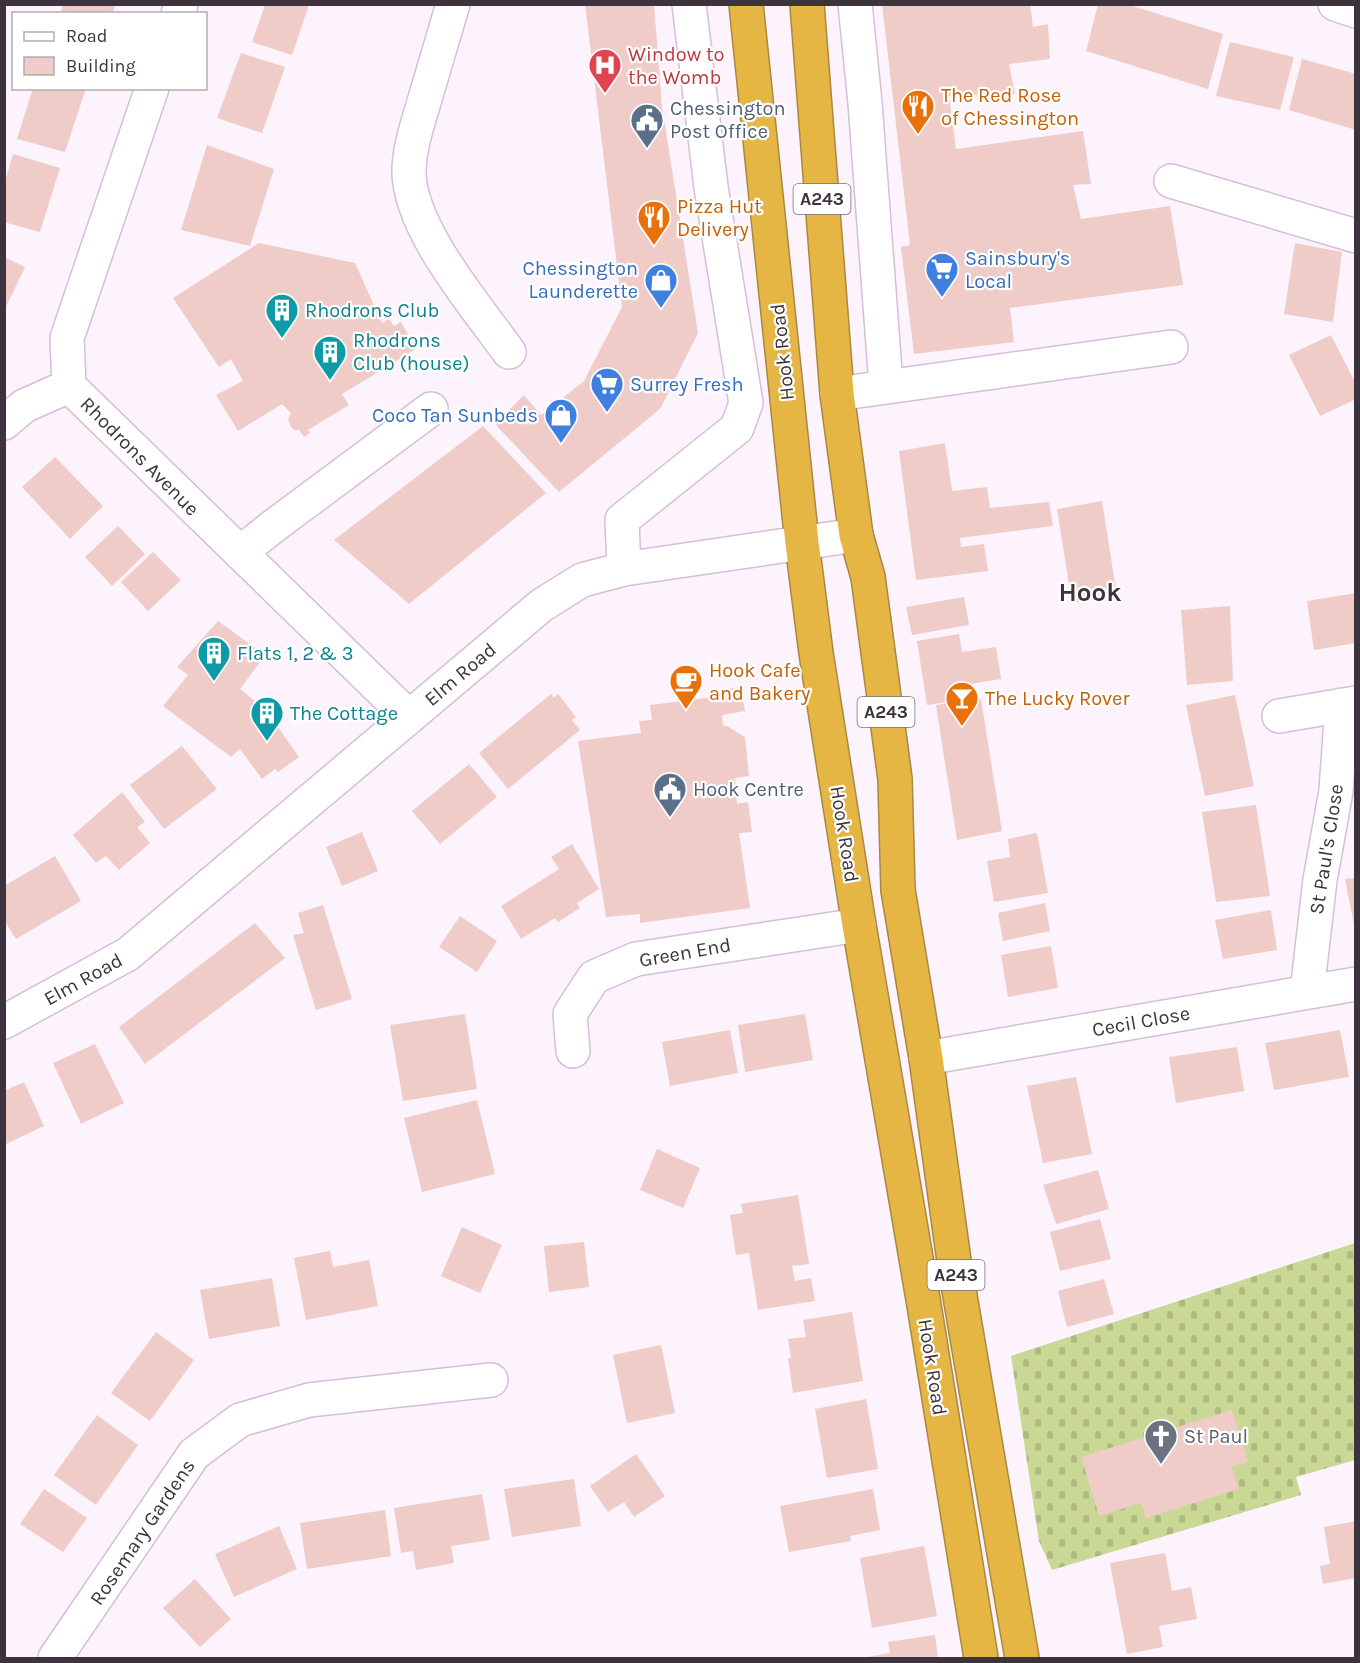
<svg xmlns="http://www.w3.org/2000/svg" width="1360" height="1663" viewBox="0 0 1360 1663" font-family="Karla,sans-serif">
<defs>
<pattern id="cemetery-stones" width="16" height="16" patternUnits="userSpaceOnUse" patternTransform="scale(1.5)"><rect width="16" height="16" fill="#c9d894"/><path d="M2 7V4a2 2 0 0 1 4 0v3zM10 15v-3a2 2 0 0 1 4 0v3z" fill="#aeba80"/></pattern>
</defs>
<rect width="100%" height="100%" fill="#fcf3fd"/>
<!-- cemetery -->
<path fill="url(#cemetery-stones)" d="M1355 1243V1460L1296 1477 1301 1495 1052 1570 1039 1541 1011 1356Z"/>
<!-- building -->
<path fill="#efccc7" d="M63 4H115L113 14H60Z
M585 4H654L662 107 698 333 660 409 559 492 495 424 524 395 541 415 584 381 622 307Z
M882 4H1030L1033 27 1048 24 1050 59 1009 64 1015 94 949 96 956 149 1083 131 1091 184 1073 185 1081 219 1170 206 1183 285 1010 308 1014 342 914 354 901 247 910 245Z
M1098 4H1126L1223 34 1208 89 1086 51Z
M265 5H309L292 55 252 42Z
M1230 42 1294 57 1280 110 1216 96Z
M241 53 285 67 262 133 217 118Z
M1302 59 1356 74V130L1289 110Z
M33 88H86L65 152 17 139Z
M207 145 274 169 250 246 181 230Z
M13 154 60 168 40 232 4 222V185Z
M259 243 355 263 382 323 389 319 394 326 401 322 416 349 342 394 349 405 308 430 310 433 304 437 299 430H294L290 425 288 419 291 413 282 404 238 431 216 395 243 381 231 359 219 367 173 298Z
M1295 243 1342 252 1333 322 1284 314Z
M4 257 25 267 4 311Z
M1331 335 1356 384V399L1320 416 1289 355Z
M483 426 546 493 409 604 334 540Z
M945 443 952 491 987 487 990 508 1049 502 1053 526 960 538 961 547 984 544 988 571 916 580 899 451Z
M55 457 103 506 70 539 22 487Z
M1102 501 1117 596 1072 603 1057 509Z
M118 526 145 554 112 586 85 557Z
M153 552 181 580 148 611 121 582Z
M1356 593V643L1314 650 1307 601Z
M964 597 969 625 912 635 906 607Z
M1230 606 1233 681 1187 685 1181 610Z
M218 621 265 655 240 689 266 710 299 757 278 772 275 769 262 779 240 749 231 757 163 706 188 675 177 667Z
M959 634 962 652 996 647 1001 679 964 685 966 699 927 705 917 641Z
M741 687 745 711 722 715 723 726H727L745 737 749 776 735 778 737 804 748 802 752 832 739 833 750 908 640 923V914L606 917 578 741 641 733 639 721 652 720 650 705 715 697 714 691Z
M551 694 554 698 558 694 576 717 572 720 580 730 508 789 479 753Z
M1235 695 1254 786 1205 796 1186 705Z
M981 699 1002 831 957 840 936 705Z
M182 746 217 789 164 829 130 785Z
M469 764 497 797 440 844 412 811Z
M122 792 145 822 137 827 150 843 119 870 106 856 96 863 73 835Z
M1256 805 1270 896 1216 902 1202 812Z
M362 832 378 871 342 886 326 847Z
M1037 833 1048 893 994 902 987 861 1010 857 1008 839Z
M572 844 599 889 577 903 580 908 558 922 555 918 521 939 501 906 559 869 551 857Z
M55 856 81 901 16 939 4 920V886Z
M1356 878V925H1354L1345 879Z
M1045 903 1050 931 1003 941 998 913Z
M323 905 352 999 316 1010 293 935 304 933 298 913Z
M1271 910 1277 950 1223 959 1215 920Z
M460 916 497 941 477 972 439 947Z
M255 923 285 958 145 1064 119 1027Z
M1051 946 1058 988 1008 997 1001 955Z
M465 1014 477 1089 403 1101 390 1025Z
M805 1014 813 1060 745 1072 738 1025Z
M730 1030 738 1073 670 1086 662 1042Z
M1340 1030 1349 1077 1274 1090 1265 1043Z
M95 1044 124 1103 81 1124 53 1063Z
M1237 1047 1244 1091 1176 1103 1169 1057Z
M1076 1077 1092 1154 1043 1163 1027 1086Z
M24 1082 44 1126 4 1145V1091Z
M477 1100 495 1174 422 1192 404 1118Z
M657 1149 700 1168 683 1208 640 1190Z
M1098 1170 1109 1209 1056 1224 1043 1185Z
M798 1195 809 1264 792 1266 795 1281 811 1278 815 1301 758 1310 749 1253 736 1255 730 1215 743 1213 741 1204Z
M1100 1219 1111 1259 1060 1271 1050 1232Z
M462 1227 502 1245 480 1293 441 1276Z
M584 1242 589 1287 549 1292 544 1246Z
M330 1251 333 1267 369 1260 378 1306 306 1320 294 1258Z
M272 1278 280 1326 209 1339 200 1290Z
M1104 1279 1114 1314 1067 1327 1058 1291Z
M852 1312 863 1381 793 1393 788 1358H791L788 1339 806 1337 803 1320Z
M156 1332 194 1360 150 1421 111 1393Z
M661 1345 675 1413 627 1423 613 1355Z
M866 1399 878 1469 827 1478 815 1409Z
M1232 1410 1248 1462 1232 1467 1239 1489 1146 1518 1141 1503 1099 1516 1081 1457Z
M97 1415 138 1445 96 1505 54 1475Z
M636 1454 665 1496 634 1517 624 1502 608 1512 590 1486Z
M574 1479 581 1526 512 1537 504 1489Z
M44 1489 87 1518 63 1552 20 1524Z
M873 1489 880 1530 850 1536 851 1541 789 1552 780 1506Z
M482 1494 490 1540 451 1546 454 1563 416 1570 413 1551 401 1553 394 1508Z
M385 1510 391 1556 307 1569 300 1523Z
M1356 1521V1578L1323 1584 1320 1566 1330 1564 1324 1527Z
M279 1526 297 1569 234 1597 215 1554Z
M924 1546 937 1616 872 1628 860 1558Z
M1165 1553 1172 1591 1191 1587 1197 1619 1159 1626 1163 1647 1127 1654 1110 1563Z
M195 1579 231 1619 200 1647 163 1608Z
M935 1635 938 1658H862L890 1653 888 1642Z"/>
<g fill="none" stroke-linecap="round" stroke-linejoin="round">
<defs>
<path id="minor" d="M453 4C443 37 434 69 424 102 418 123 410 145 409 169 407 226 476 306 509 352
M855 4 865 103 886 385
M1335 4 1356 11
M178 14 181 4
M152 88 67 338 69 386 409 717
M1171 181 1356 236
M837 394 1171 347
M4 423 24 406 69 386
M240 553 271 528 431 409
M624 569 622 520 737 428 746 403 711 187 689 4
M1279 716 1356 703
M1307 992 1320 880 1336 791 1342 705
M4 1022 128 954 542 605 582 580 624 569 856 535
M573 1051 570 1014 594 977 636 959 859 925
M926 1058 1356 984
M55 1658 194 1454 240 1420 309 1400 491 1380"/>
<path id="highway" d="M746 4 802 543 816 653 859 925 923 1299 981 1658
M807 4 837 394 856 535 868 577 895 779 898 890 926 1058 954 1261 1022 1658"/>
</defs>
<!-- minor casing -->
<use href="#minor" stroke="#d5bfd6" stroke-width="36"/>
<!-- highway casing -->
<use href="#highway" stroke="#aa8842" stroke-width="36"/>
<!-- minor -->
<use href="#minor" stroke="#fff" stroke-width="33"/>
<!-- highway -->
<use href="#highway" stroke="#e6b645" stroke-width="33"/>
</g>
<!-- icons -->
<defs>
<symbol id="hospital-pin" viewBox="-11 -11 22 30"><path d="M0 17L-7.5 6A9.5 9.5 0 1 1 7.5 6Z" fill="#e0444e" stroke="#fff"/><path d="M-5-5h3v3.5h4V-5h3V5h-3V1.5h-4V5h-3Z" fill="#fff"/></symbol>
<symbol id="restaurant-pin" viewBox="-11 -11 22 30"><path d="M0 17L-7.5 6A9.5 9.5 0 1 1 7.5 6Z" fill="#e8710a" stroke="#fff"/><path d="M-5-6h1v4h1v-4h1v4h1v-4h1v5L-1.5 .5V6h-2V.5L-5-1ZM5-6V6H3V1.5H1.5Q1.5-4 5-6Z" fill="#fff"/></symbol>
<symbol id="civic-pin" viewBox="-11 -11 22 30"><path d="M0 17L-7.5 6A9.5 9.5 0 1 1 7.5 6Z" fill="#5c6f8a" stroke="#fff"/><path d="M-.6-6.5H3V-4.5H.6V-3L4-1V1h2V6H-6V1h2V-1L-.6-3ZM-1.2 2.5V6h2.4V2.5Z" fill="#fff"/></symbol>
<symbol id="supermarket-pin" viewBox="-11 -11 22 30"><path d="M0 17L-7.5 6A9.5 9.5 0 1 1 7.5 6Z" fill="#3f7fe0" stroke="#fff"/><path d="M-6-5.5h2.5l.6 2H6L4.5 2H-2.5L-4.4-4H-6ZM-1.5 3.2a1.3 1.3 0 1 0 .1 0ZM3 3.2a1.3 1.3 0 1 0 .1 0Z" fill="#fff"/></symbol>
<symbol id="shop-pin" viewBox="-11 -11 22 30"><path d="M0 17L-7.5 6A9.5 9.5 0 1 1 7.5 6Z" fill="#3f7fe0" stroke="#fff"/><path d="M-5-2.5h2.3a2.7 3.5 0 0 1 5.4 0H5L5.5 6h-11ZM-1.5-2.5h3a1.5 2.3 0 0 0-3 0Z" fill="#fff"/></symbol>
<symbol id="building-pin" viewBox="-11 -11 22 30"><path d="M0 17L-7.5 6A9.5 9.5 0 1 1 7.5 6Z" fill="#0f9aa8" stroke="#fff"/><path d="M-4-6H4V6H1V3H-1V6H-4ZM-2.5-4.3h1.7v1.8h-1.7ZM.8-4.3h1.7v1.8H.8ZM-2.5-1h1.7V.8h-1.7ZM.8-1h1.7V.8H.8Z" fill="#fff"/></symbol>
<symbol id="cafe-pin" viewBox="-11 -11 22 30"><path d="M0 17L-7.5 6A9.5 9.5 0 1 1 7.5 6Z" fill="#e8710a" stroke="#fff"/><path d="M-5.5-4.5H6V0H3Q3 3.5 0 3.5H-2.5Q-5.5 3.5-5.5 0ZM3-3.2v2h1.7v-2ZM-6 4.5H4V6H-6Z" fill="#fff"/></symbol>
<symbol id="bar-pin" viewBox="-11 -11 22 30"><path d="M0 17L-7.5 6A9.5 9.5 0 1 1 7.5 6Z" fill="#e8710a" stroke="#fff"/><path d="M-6-5H6L.8 .8V4.5H3.5V6h-7V4.5H-.8V.8Z" fill="#fff"/></symbol>
<symbol id="church-pin" viewBox="-11 -11 22 30"><path d="M0 17L-7.5 6A9.5 9.5 0 1 1 7.5 6Z" fill="#6b7280" stroke="#fff"/><path d="M-1.2-6h2.4v3.5h3.3v2.4h-3.3V6h-2.4V-.1h-3.3v-2.4h3.3Z" fill="#fff"/></symbol>
</defs>
<g fill-rule="evenodd">
<use href="#hospital-pin" x="586" y="46" width="38" height="52"/>
<use href="#restaurant-pin" x="899" y="87" width="38" height="52"/>
<use href="#civic-pin" x="628" y="101" width="38" height="52"/>
<use href="#restaurant-pin" x="635" y="198" width="38" height="52"/>
<use href="#supermarket-pin" x="923" y="250" width="38" height="52"/>
<use href="#shop-pin" x="642" y="261" width="38" height="52"/>
<use href="#building-pin" x="263" y="291" width="38" height="52"/>
<use href="#building-pin" x="311" y="333" width="38" height="52"/>
<use href="#supermarket-pin" x="588" y="365" width="38" height="52"/>
<use href="#shop-pin" x="542" y="396" width="38" height="52"/>
<use href="#building-pin" x="195" y="634" width="38" height="52"/>
<use href="#cafe-pin" x="667" y="662" width="38" height="52"/>
<use href="#bar-pin" x="943" y="679" width="38" height="52"/>
<use href="#building-pin" x="248" y="694" width="38" height="52"/>
<use href="#civic-pin" x="651" y="770" width="38" height="52"/>
<use href="#church-pin" x="1142" y="1417" width="38" height="52"/>
</g>
<g text-anchor="middle" stroke-width="4.5" stroke-linejoin="round" paint-order="stroke">
<!-- shield labels -->
<g fill="#fff" stroke="#767076" stroke-width="1.5">
<rect x="793.5" y="184" width="57" height="30" rx="4.5"/>
<rect x="857.5" y="697" width="57" height="30" rx="4.5"/>
<rect x="927.5" y="1260" width="57" height="30" rx="4.5"/>
</g>
<g font-size="18" font-weight="bold" fill="#3c333c">
<text x="822" y="205">A243</text>
<text x="886" y="718">A243</text>
<text x="956" y="1281">A243</text>
</g>
<!-- health labels -->
<g font-size="20" fill="#be3a42" stroke="#fff" text-anchor="start">
<text x="628" y="61">Window to<tspan x="628" dy="23">the Womb</tspan></text>
</g>
<!-- food labels -->
<g font-size="20" fill="#c56008" stroke="#fff" text-anchor="start">
<text x="941" y="102">The Red Rose<tspan x="941" dy="23">of Chessington</tspan></text>
<text x="677" y="213">Pizza Hut<tspan x="677" dy="23">Delivery</tspan></text>
<text x="709" y="677">Hook Cafe<tspan x="709" dy="23">and Bakery</tspan></text>
<text x="985" y="705">The Lucky Rover</text>
</g>
<!-- service labels -->
<g font-size="20" fill="#4e5e75" stroke="#fff" text-anchor="start">
<text x="670" y="115">Chessington<tspan x="670" dy="23">Post Office</tspan></text>
<text x="693" y="796">Hook Centre</text>
</g>
<!-- shop labels -->
<g font-size="20" fill="#366cbe" stroke="#fff" text-anchor="start">
<text x="965" y="265">Sainsbury's<tspan x="965" dy="23">Local</tspan></text>
<text x="638" y="275" text-anchor="end">Chessington<tspan x="638" dy="23">Launderette</tspan></text>
<text x="630" y="391">Surrey Fresh</text>
<text x="538" y="422" text-anchor="end">Coco Tan Sunbeds</text>
</g>
<!-- culture labels -->
<g font-size="20" fill="#0d838f" stroke="#fff" text-anchor="start">
<text x="305" y="317">Rhodrons Club</text>
<text x="353" y="347">Rhodrons<tspan x="353" dy="23">Club (house)</tspan></text>
<text x="237" y="660">Flats 1, 2 &amp; 3</text>
<text x="290" y="720">The Cottage</text>
</g>
<!-- street labels -->
<g font-size="20" fill="#3c333c" stroke="#fff">
<text transform="translate(782 352) rotate(-96)" y="7">Hook Road</text>
<text transform="translate(140 456) rotate(45)" y="7">Rhodrons Avenue</text>
<text transform="translate(460 674) rotate(-40)" y="7">Elm Road</text>
<text transform="translate(845 834) rotate(81)" y="7">Hook Road</text>
<text transform="translate(1326 849) rotate(-81)" y="7">St Paul's Close</text>
<text transform="translate(685 952) rotate(-10)" y="7">Green End</text>
<text transform="translate(83 979) rotate(-29)" y="7">Elm Road</text>
<text transform="translate(1141 1021) rotate(-10)" y="7">Cecil Close</text>
<text transform="translate(933 1367) rotate(81)" y="7">Hook Road</text>
<text transform="translate(142 1532) rotate(-56)" y="7">Rosemary Gardens</text>
</g>
<!-- worship labels -->
<g font-size="20" fill="#5b616d" stroke="#fff" text-anchor="start">
<text x="1184" y="1443">St Paul</text>
</g>
<!-- district labels -->
<g font-size="26" font-weight="bold" fill="#3c333c" stroke="#fff">
<text x="1090" y="601">Hook</text>
</g>
</g>
<!-- border -->
<rect width="1360" height="1663" fill="none" stroke="#3c333c" stroke-width="12"/>
<!-- legend -->
<rect x="12" y="12" width="195" height="78" fill="#ffffff" stroke="#b1adb1" stroke-width="1.5"/>
<rect x="24" y="32" width="30" height="9" fill="#ffffff" stroke="#b1adb1" stroke-width="1.5"/>
<text x="66" y="42" font-size="18" fill="#3c333c">Road</text>
<rect x="24" y="57" width="30" height="18" fill="#efccc7" stroke="#b1adb1" stroke-width="1.5"/>
<text x="66" y="72" font-size="18" fill="#3c333c">Building</text>
</svg>
